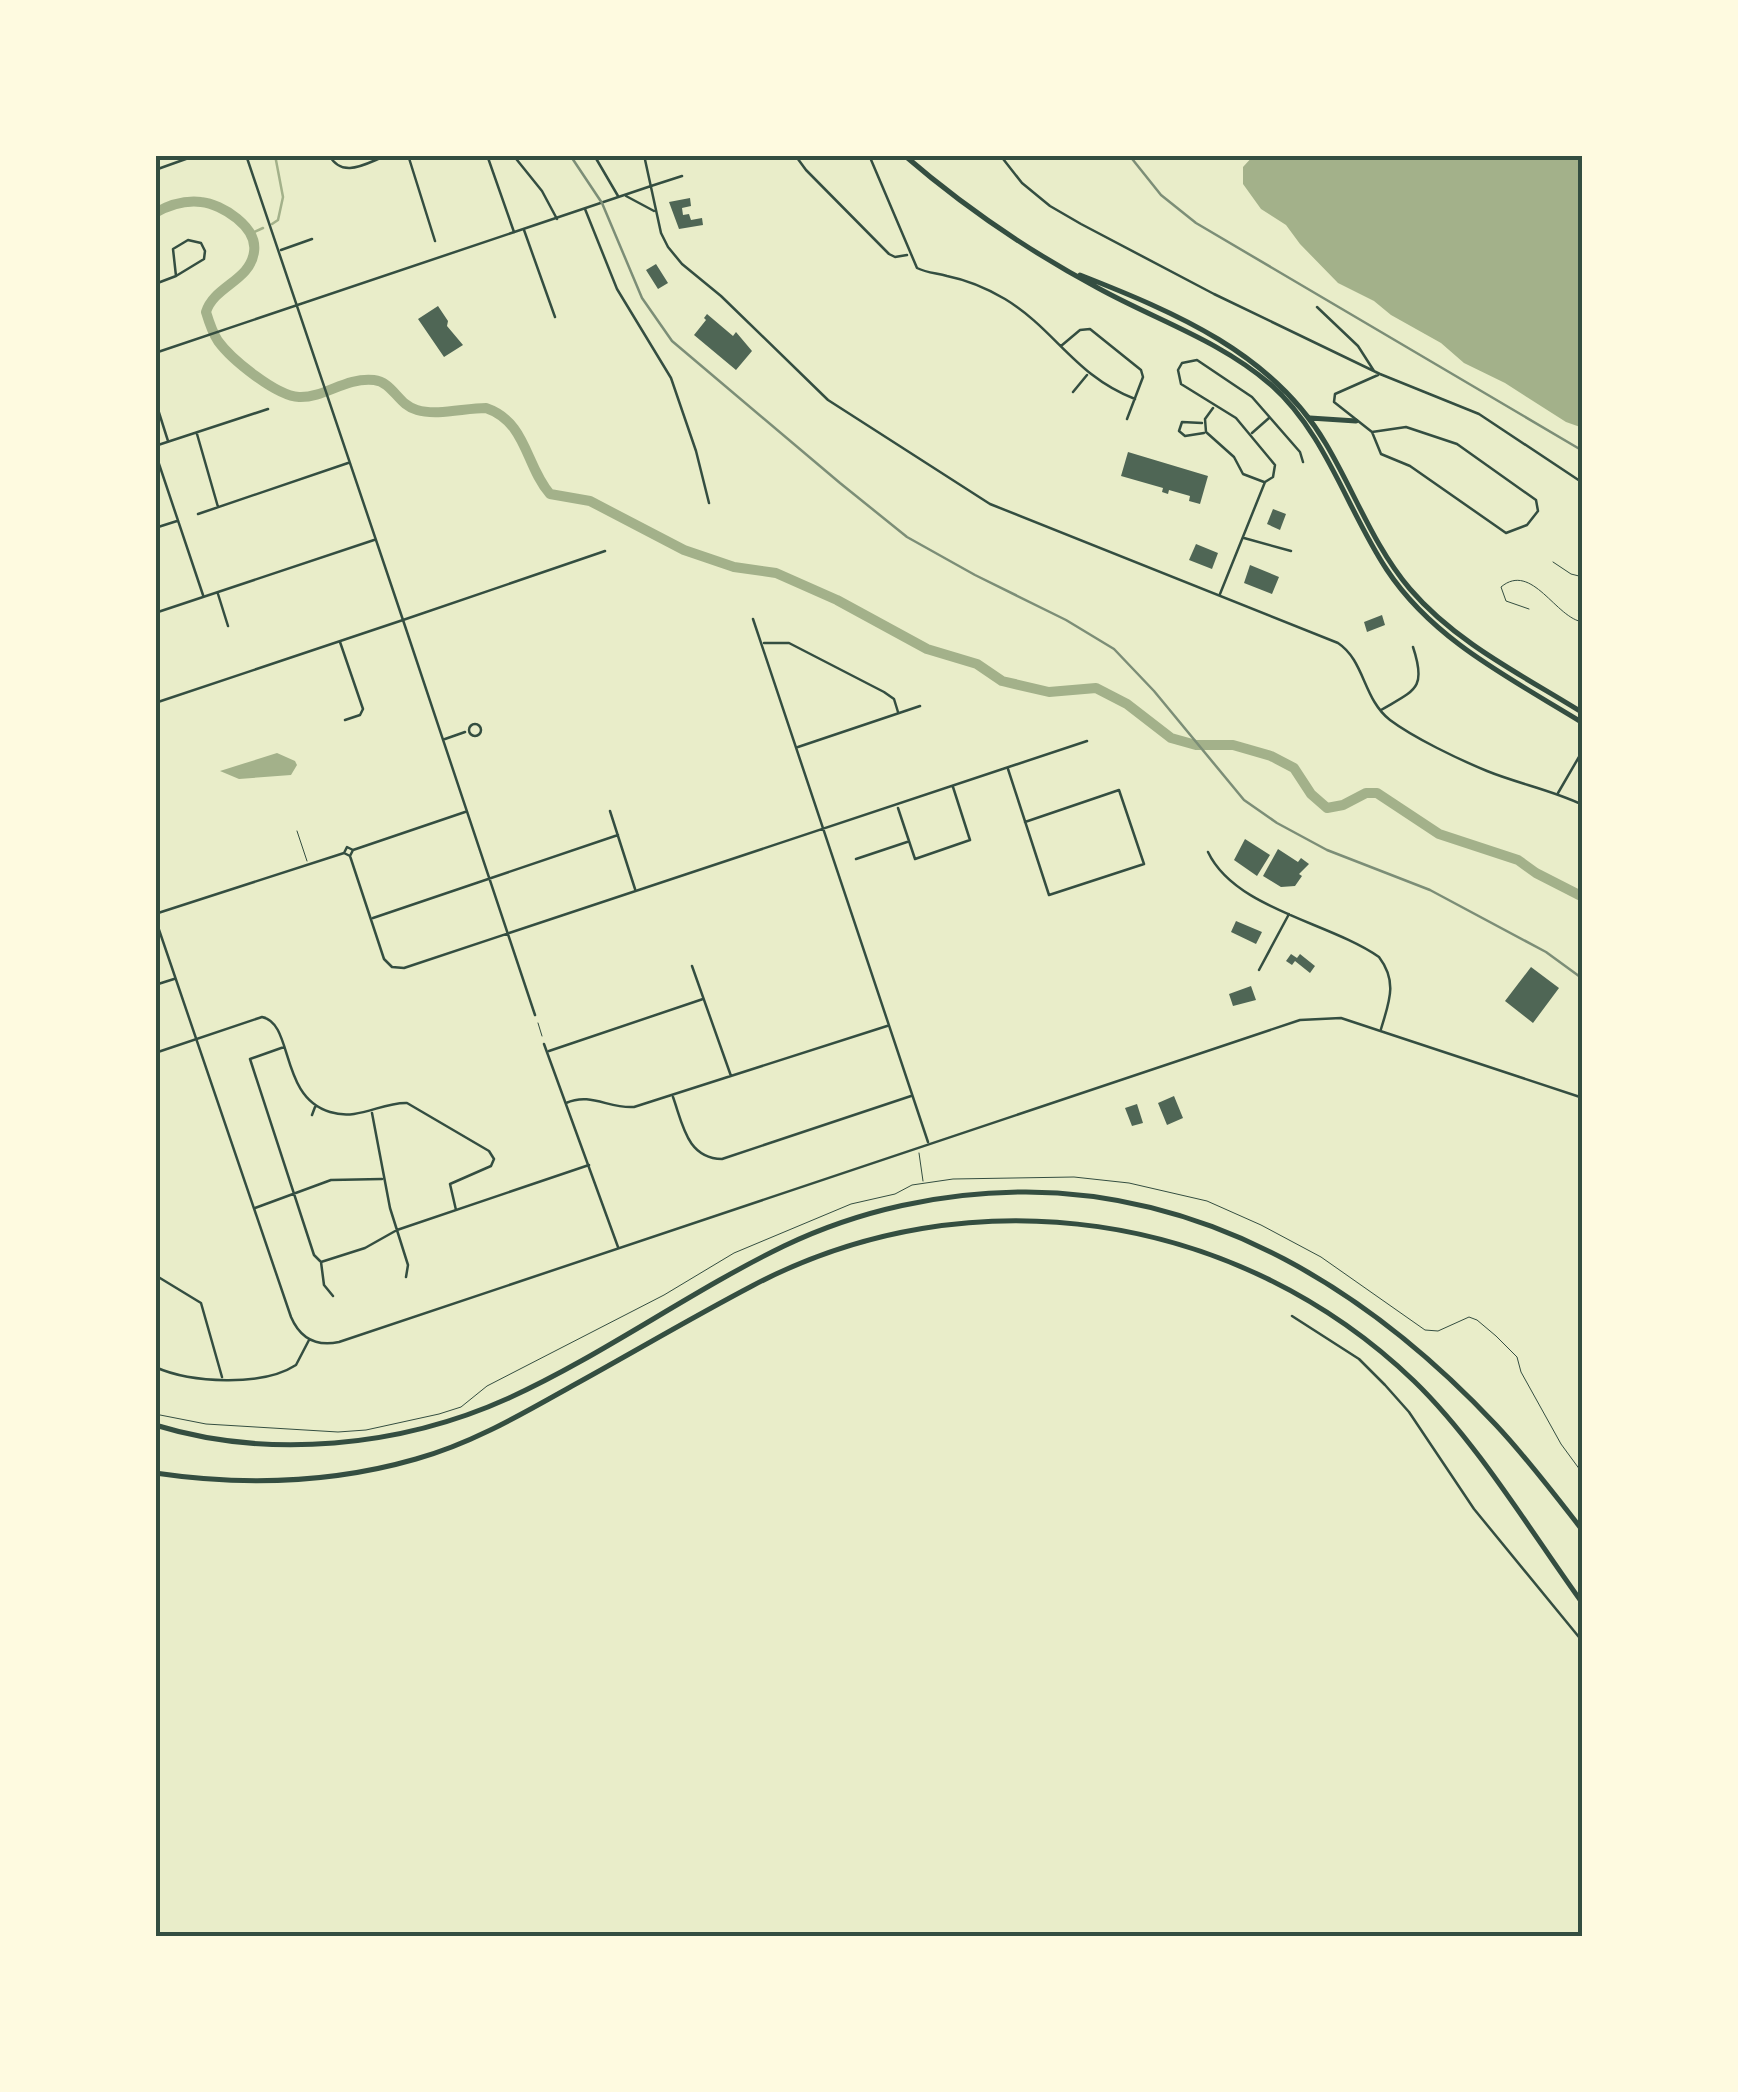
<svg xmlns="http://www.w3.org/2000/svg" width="1738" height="2092" viewBox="0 0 1738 2092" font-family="Quicksand,sans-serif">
<rect width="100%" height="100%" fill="#e9edc9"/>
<!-- water -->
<path fill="#a3b18a" d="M1254 155H1583V428L1566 422 1505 383 1464 363 1441 343 1391 315 1374 301 1338 283 1300 244 1286 225 1261 209 1243 184V167Z
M277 753 295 761 297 765 291 775 239 779 220 771Z"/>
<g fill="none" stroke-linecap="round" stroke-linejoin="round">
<!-- stream -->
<path stroke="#a3b18a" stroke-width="2.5" d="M272 224 278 220 283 197 275 155
M250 234 263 228"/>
<!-- river -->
<path stroke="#a3b18a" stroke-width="10" d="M155 213C169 205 184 200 201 202 222 204 258 227 254 252 250 281 214 286 206 312 209 322 212 332 218 341 231 359 276 396 299 397 325 398 345 377 374 380 393 382 398 405 417 410 437 416 465 408 486 408 527 422 525 465 550 494L590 501 684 550 734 567 776 573 837 600 927 649 977 664 1002 681 1049 692 1096 688 1127 704 1171 738 1196 745H1233L1271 756 1294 768 1311 794 1327 808 1343 805 1366 793H1377L1439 834 1518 860 1536 873 1583 897"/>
</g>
<!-- building -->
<path fill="#4f6655" d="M690 198 691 206 682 208 683 215 689 214 691 220 702 218 703 225 679 229 669 202Z
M656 264 668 283 658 289 646 270Z
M438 306 448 321 447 326 463 345 444 357 418 319Z
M707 314 733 336 736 332 752 351 736 370 694 335 706 320 704 318Z
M1128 452 1208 476 1200 504 1189 501 1190 496 1169 490 1168 494 1162 492 1163 488 1121 476Z
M1273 509 1286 514 1280 530 1267 524Z
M1196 544 1218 553 1212 569 1189 560Z
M1250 565 1279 577 1272 594 1244 583Z
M1382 615 1385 625 1367 632 1364 622Z
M1245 839 1270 855 1257 876 1234 860Z
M1278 849 1298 862 1301 858 1309 864 1299 874 1302 876 1295 886 1281 887 1263 876Z
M1236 921 1262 932 1256 944 1231 932Z
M1291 954 1297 958 1300 954 1315 966 1310 973 1295 961 1292 965 1286 961Z
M1531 967 1559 988 1533 1023 1505 1001Z
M1251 986 1256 1000 1233 1006 1229 994Z
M1174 1096 1183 1118 1167 1125 1158 1103Z
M1137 1104 1143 1123 1132 1126 1125 1108Z"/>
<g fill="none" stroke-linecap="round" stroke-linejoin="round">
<!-- path -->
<path stroke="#344e41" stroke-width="1" d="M538 1023 542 1036
M919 1153 923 1181
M155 1414 206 1424 338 1432 366 1430 439 1414 461 1407 487 1386 664 1295 734 1253 851 1204 895 1194 912 1185 953 1179 1074 1177 1129 1183 1207 1201 1261 1225 1321 1257 1425 1330 1438 1331 1469 1317 1477 1320 1496 1336 1517 1357 1521 1372 1561 1444 1583 1474"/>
<!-- service -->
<path stroke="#344e41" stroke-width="1" d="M1553 562 1571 574 1583 577
M1529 609 1506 601 1501 587C1532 561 1556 619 1583 622
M297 831 307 861"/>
<!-- minor -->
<path stroke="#344e41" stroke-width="2.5" d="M329 155C343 180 366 163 388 155
M408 155 435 241
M487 155 514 232
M513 155 542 191 557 219
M594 155 618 196
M795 155 806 170 889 254 895 257 907 255
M869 155 917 268C927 273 936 273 947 276 967 280 988 289 1005 299 1056 330 1075 376 1135 399
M1000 155 1022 183 1050 206 1081 224 1214 294 1380 374 1479 414 1583 483
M155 170 197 155
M651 186 682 176
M585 209 617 289 671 378 696 451 709 503
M524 230 555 317
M281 250 312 239
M155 284 176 276 204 259 205 251 201 243 188 240 173 249 176 276
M1317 307 1358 346 1374 371
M1061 346 1080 330 1090 329 1141 370 1143 377 1127 419
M1073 392 1087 375
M155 400 168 441
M1213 408 1205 419 1206 432 1234 457 1243 474 1264 482
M1202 423 1182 422 1179 431 1185 436 1204 433
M1372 432 1406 427 1457 444 1536 500 1538 511 1527 525 1506 533 1410 466 1381 454 1372 432 1334 402 1335 394 1378 375
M1252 433 1269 418
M197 434 218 507
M155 446 268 409
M155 452 203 595
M198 514 348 463
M155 528 177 521
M1244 538 1291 551
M218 594 228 626
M1220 594 1265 482 1273 477 1275 465 1236 418 1181 384 1178 370 1182 363 1197 360 1252 397 1300 452 1303 462
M155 613 374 540
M753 619 928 1142
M340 642 363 709 360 715 345 720
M764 643H789L884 692 894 699 898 712
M1381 710C1415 690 1427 689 1413 647
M469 730a6 6 0 1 1 12 0a6 6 0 1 1-12 0Z
M445 739 465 732
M798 747 920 706
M1008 769 1049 895 1144 864 1119 790 1025 822
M1558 793 1583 750
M898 808 915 859 970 840 953 787
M610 811 635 889
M347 847 353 850 350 856 344 853Z
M353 850 465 812
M1208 852C1235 909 1329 922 1379 957 1398 982 1389 1002 1381 1029
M350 856 384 959 392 967 404 968 1087 741
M856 859 907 842
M155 914 344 853
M373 918 618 835
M692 966 731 1076
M1259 970 1289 914
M155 985 174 979
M535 1015 403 620 605 551
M544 1044 618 1247
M284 1047 250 1059 314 1255 320 1261
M549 1051 703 999
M155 1053 262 1017C294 1023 279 1097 330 1112 359 1121 381 1102 407 1103L489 1151 494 1159 491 1166 450 1184 456 1210
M673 1097C683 1125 687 1158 722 1159L911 1096
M566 1103C591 1092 609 1109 634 1107L887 1026
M372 1113 390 1208 408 1265 406 1277
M312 1115 315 1107
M255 1208 331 1180 382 1179
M155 1275 201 1303 222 1377
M333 1296 324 1285 321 1262 365 1248 397 1230 589 1165
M1292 1316 1359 1359 1385 1385 1409 1412 1474 1509 1583 1642
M155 1367C191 1383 262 1387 296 1365L309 1340"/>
<!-- tertiary -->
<path stroke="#344e41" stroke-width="2.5" d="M644 155 661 233 668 247 682 264 721 296 828 400 990 504 1338 643C1365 661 1363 699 1390 720 1414 738 1458 759 1487 771 1519 784 1552 790 1583 805
M626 196 654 211
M155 353 651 186
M155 703 403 620 246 155
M155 918 291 1317C300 1338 315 1347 339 1342L1300 1020 1341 1018 1583 1098"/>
<!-- trunk -->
<path stroke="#344e41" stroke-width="5" d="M904 155C963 206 1029 251 1098 288 1156 320 1219 340 1270 384 1326 433 1347 510 1387 570 1434 641 1512 679 1583 723
M1080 275C1174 312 1273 353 1326 444 1354 491 1374 547 1410 589 1456 643 1524 676 1583 713
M1310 418 1356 421"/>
<!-- motorway -->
<path stroke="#344e41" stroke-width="5" d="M155 1425C269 1460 401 1447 509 1398 603 1355 691 1291 784 1246 859 1210 943 1192 1026 1192 1213 1193 1371 1292 1496 1425 1527 1458 1555 1495 1583 1531
M155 1473C243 1486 329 1484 416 1459 471 1444 522 1414 572 1386 632 1353 691 1318 752 1286 969 1171 1237 1211 1414 1381 1477 1442 1531 1532 1583 1604"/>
<!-- rail -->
<path stroke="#7c8e77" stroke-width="2.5" d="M570 155 602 203 642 298 672 341 840 483 907 537 975 575 1066 620 1114 649 1154 691 1244 800 1277 823 1327 850 1430 890 1546 952 1583 979
M1129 155 1161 195 1196 223 1583 451"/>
</g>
<!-- border -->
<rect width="1738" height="2092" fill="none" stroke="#fefae0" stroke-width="315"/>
<rect x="158" y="158" width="1422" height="1776" fill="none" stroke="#344e41" stroke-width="4"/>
</svg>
